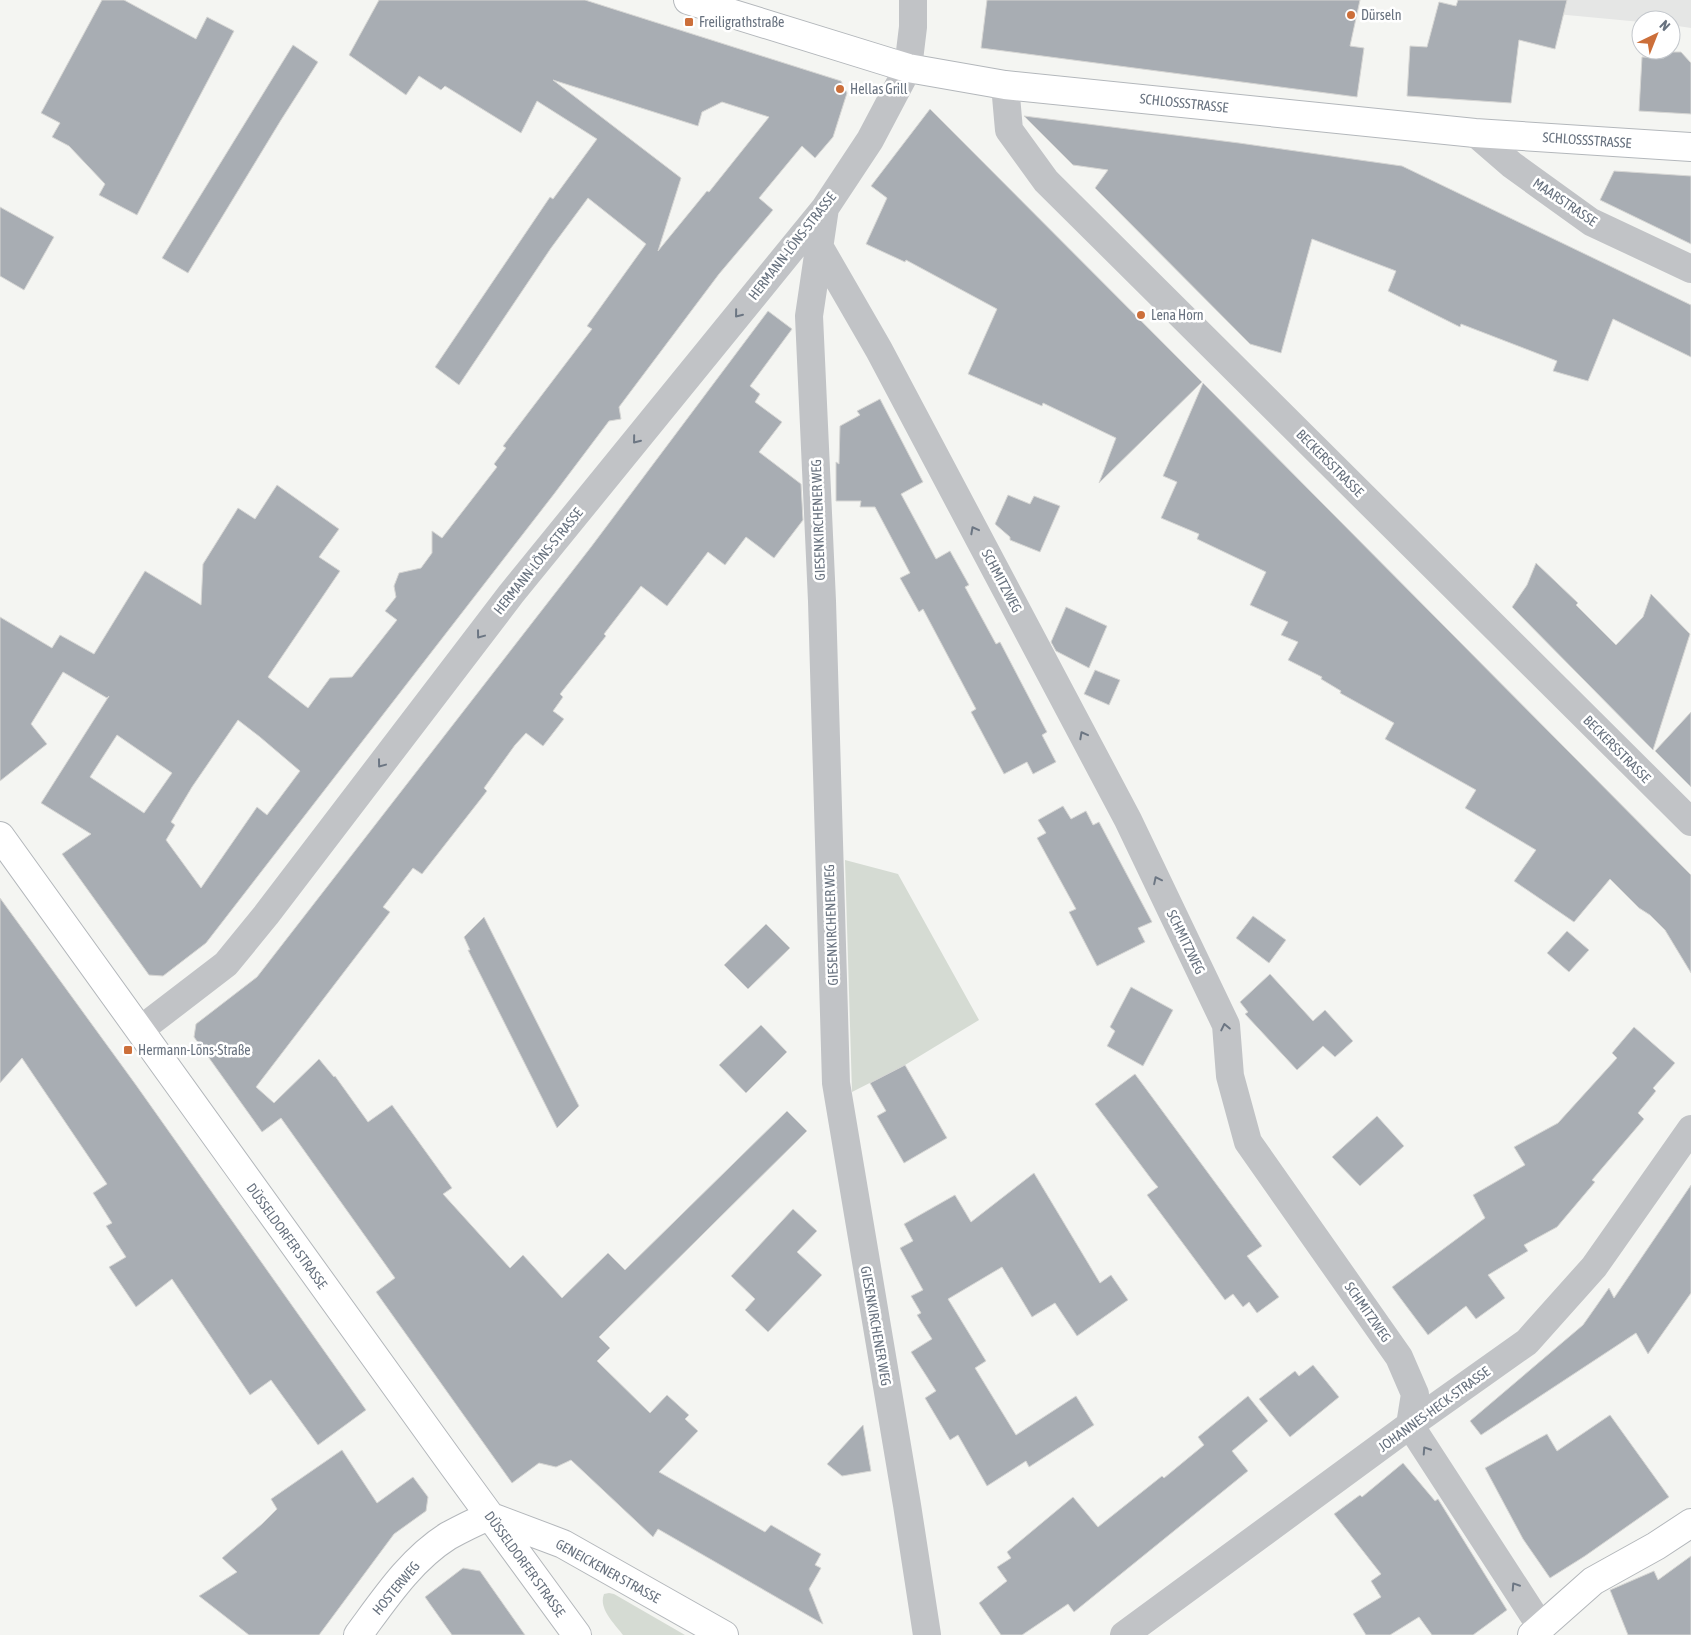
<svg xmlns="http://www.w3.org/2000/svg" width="1691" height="1635" viewBox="0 0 1691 1635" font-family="'Asap Condensed',sans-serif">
<rect width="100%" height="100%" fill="#f4f5f2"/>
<!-- built -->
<path fill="#e5e6e5" d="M1534 0H1691V28L1671 25V20H1641V22L1535 12Z"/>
<!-- green -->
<path fill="#d5dbd3" d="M845 860 898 874 979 1020 905 1065 852 1092Z
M609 1593 614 1594 685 1635H623C615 1624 598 1609 604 1594Z"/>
<!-- building -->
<path fill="#a8adb3" stroke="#d6d6d4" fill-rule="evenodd" d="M102 0H124L196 39 207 17 234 31 137 215 99 195 105 184 69 146 52 137 60 123 41 113Z
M379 0H585L841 81 847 93 833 137 815 158 802 146 759 198 773 210 719 274 619 407 621 419 609 421 554 494 206 943 163 976 149 975 62 854 91 834 41 803 109 696 107 698 63 672 31 724 47 744 0 781V617L52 648 60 635 94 654 145 571 201 605 203 564 238 508 255 519 277 485 339 529 319 557 340 571 268 677 308 708 330 678 352 677 397 620 385 611 396 597 394 586 399 573 421 568 432 553V531L442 538 497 467 494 464 506 448 503 446 592 329 587 326 646 244 588 198 551 248 459 385 435 367 550 197 553 199 597 139 537 101 521 133 445 86 441 90 419 76 406 95 349 55ZM553 80 698 126 702 112 722 102 769 117 709 192 707 191 658 251 681 178ZM238 720 260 737 300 771 267 815 257 807 201 888 166 840 175 825 171 822 192 787ZM117 735 172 773 144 813 90 777Z
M987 0H1360L1350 46 1364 48 1357 97 981 48Z
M1458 0H1567L1555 49 1519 40 1511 103 1407 96 1410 46 1427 47 1439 2 1456 6Z
M293 45 318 62 281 120 188 273 162 258Z
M1670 52H1681L1691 63V114L1639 111 1642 57 1664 58Z
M930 109 1202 382 1099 483 1116 438 1043 403 1042 406 968 374 997 309 906 260 905 262 866 244 887 198 871 186Z
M1024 116 1239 143 1402 166 1691 305V357L1613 319 1588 381 1553 371 1557 361 1461 324 1460 327 1388 291 1396 271 1312 239 1281 353 1250 344 1095 188 1108 170 1073 165Z
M1614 171 1691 176V244L1600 200Z
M0 207 54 237 24 290 0 276Z
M768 311 792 329 750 386 760 394 755 402 782 422 759 452 801 484 803 520 774 558 746 537 725 565 708 552 667 606 641 586 604 634 606 636 560 694 563 697 553 711 564 719 543 746 526 733 515 745 484 788 487 791 422 874 413 868 383 907 390 912 256 1087 274 1103 319 1059 334 1077 335 1076 368 1122 392 1105 452 1188 443 1194 510 1268 523 1255 562 1298 608 1253 625 1270 787 1111 807 1131 599 1337 610 1348 597 1361 650 1413 667 1395 689 1415 685 1419 698 1431 659 1472 765 1532 771 1525 821 1554 815 1565 821 1568 809 1589 823 1624 658 1529 653 1537 571 1460 556 1467 539 1463 512 1483 376 1292 395 1278 313 1163 281 1118 262 1132 194 1037 196 1024 257 977 591 547Z
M1203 383 1691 875V973L1665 930 1650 915 1639 908 1610 879 1574 922 1514 881 1536 850 1465 808 1476 790 1385 739 1394 723 1340 693 1341 691 1321 679 1322 677 1288 660 1298 642 1281 635 1288 622 1250 605 1266 572 1197 539 1199 534 1161 518 1177 482 1163 476Z
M880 399 923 482 901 494 936 559 950 551 969 585 965 587 996 644 1000 642 1047 732 1042 735 1056 762 1033 774 1027 762 1004 774 971 712 976 709 923 609 919 612 900 578 910 573 875 507H860L861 501H836V462L839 464 840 426 860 415 857 411Z
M1008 495 1030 504 1034 496 1060 506 1040 552 1010 540V537L995 524Z
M1536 563 1578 603 1576 605 1616 645 1643 617 1651 594 1690 634 1653 750 1512 607 1527 585Z
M1066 607 1107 626 1089 668 1056 651 1051 642Z
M1095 670 1120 680 1109 705 1084 694Z
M1691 712V787L1655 751Z
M1063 806 1071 819 1086 811 1093 825 1099 822 1152 922 1138 928 1145 942 1097 966 1069 912 1076 909 1037 838 1046 833 1038 820Z
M0 898 136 1085 366 1410 318 1445 271 1380 250 1395 172 1279 136 1307 109 1267 126 1257 106 1226 112 1223 93 1193 107 1184 22 1058 0 1083Z
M1253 916 1286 940 1269 963 1236 938Z
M484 917 579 1106 557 1128 468 950H470L464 937Z
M766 924 790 948 748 989 724 965Z
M1567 931 1589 950 1569 972 1547 953Z
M1270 974 1313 1021 1325 1010 1353 1041 1335 1057 1323 1046 1297 1070 1245 1014 1248 1012 1240 1002Z
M1131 987 1173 1010 1143 1066 1107 1046 1115 1031 1110 1027Z
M761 1025 787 1052 746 1093 719 1065Z
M1634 1027 1675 1063 1653 1088 1656 1091 1638 1113 1644 1119 1592 1180 1595 1182 1557 1227 1524 1245 1528 1251 1488 1275 1505 1298 1476 1319 1466 1306 1428 1335 1392 1287 1485 1218 1473 1195 1525 1165 1514 1147 1558 1123 1617 1058 1612 1053Z
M905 1065 947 1138 904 1163 877 1116 886 1111 870 1083Z
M1135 1074 1262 1246 1247 1256 1279 1297 1257 1313 1249 1302 1243 1307 1233 1294 1225 1300 1147 1195 1158 1187 1152 1180 1095 1104Z
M1377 1116 1404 1146 1360 1186 1332 1157Z
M1034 1173 1100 1283 1111 1275 1128 1300 1077 1336 1055 1303 1032 1317 1002 1267 948 1299 986 1361 975 1368 1016 1435 1076 1396 1094 1425 1029 1467 1026 1461 987 1486 958 1435 950 1440 925 1398 936 1391 911 1352 932 1339 917 1315 921 1313 911 1296 923 1290 900 1248 913 1241 904 1224 955 1195 971 1222Z
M1691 1185V1293L1648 1354 1636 1333 1481 1435 1470 1421 1583 1325 1609 1288 1614 1298Z
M793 1209 817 1231 797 1252 822 1275 768 1332 745 1310 755 1299 731 1276Z
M1313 1365 1339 1397 1290 1437 1259 1399 1295 1371 1299 1376Z
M1248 1396 1268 1421 1232 1451 1248 1471 1074 1612 1068 1604 1022 1635H1001L979 1603 1007 1581 997 1567 1011 1558 1007 1552 1073 1497 1098 1527 1162 1476 1164 1478 1204 1445 1198 1437Z
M1610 1415 1669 1497 1585 1556 1550 1578 1523 1539 1485 1468 1547 1434 1557 1451Z
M863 1425 871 1471 842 1476 827 1464Z
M342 1450 377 1503 413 1477 428 1497 426 1511 394 1534 319 1635H249L199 1596 237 1572 222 1558 262 1524 277 1509 271 1499Z
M1403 1463 1435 1501 1438 1499 1507 1610 1473 1635H1432L1419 1617 1390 1635H1366L1353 1614 1381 1597 1371 1581 1381 1574 1334 1514 1360 1495 1362 1497Z
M1691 1556V1635H1628L1610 1590 1654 1571 1658 1580Z
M463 1568 480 1571 525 1635H452L425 1597Z"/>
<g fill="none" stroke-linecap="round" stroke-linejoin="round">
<defs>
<path id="secondary" d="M688 0 908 68 1005 85 1475 133 1691 147
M0 836 452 1464 577 1635
M489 1516 563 1544 724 1635
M358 1635C384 1600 410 1560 448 1536 461 1529 475 1522 489 1516
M1532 1635 1593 1581 1656 1546 1691 1523"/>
</defs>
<!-- secondary casing -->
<use href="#secondary" stroke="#b3b7bb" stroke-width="30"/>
<!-- street -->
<path stroke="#c1c3c6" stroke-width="28" d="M1005 85 1009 130 1046 181 1691 822
M1475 133 1512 165 1591 222 1691 269
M825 208 809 316 822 601 836 1083 907 1505 927 1635
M819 246 879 350 1128 820 1226 1025 1230 1076 1248 1142 1399 1357 1415 1394 1410 1425 1541 1627
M140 1030 226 964 266 915 511 594 825 208 870 140 908 68 913 27V0
M1124 1635 1410 1425 1527 1342 1594 1267 1691 1129"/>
<!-- secondary -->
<use href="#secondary" stroke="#fff" stroke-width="28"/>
</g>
<!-- one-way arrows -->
<defs><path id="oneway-chevron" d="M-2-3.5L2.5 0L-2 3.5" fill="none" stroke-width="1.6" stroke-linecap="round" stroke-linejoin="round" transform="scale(1.25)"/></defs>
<g stroke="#6c7683">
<use href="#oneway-chevron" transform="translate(738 314) rotate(129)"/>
<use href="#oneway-chevron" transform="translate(636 440) rotate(129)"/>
<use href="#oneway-chevron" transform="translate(974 530) rotate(-118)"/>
<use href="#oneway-chevron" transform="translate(480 635) rotate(127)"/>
<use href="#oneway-chevron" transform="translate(1083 735) rotate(-118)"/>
<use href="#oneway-chevron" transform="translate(381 764) rotate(127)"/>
<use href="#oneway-chevron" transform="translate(1157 880) rotate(-116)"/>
<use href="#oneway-chevron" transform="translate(1225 1027) rotate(-102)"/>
<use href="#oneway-chevron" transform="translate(1426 1450) rotate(-123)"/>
<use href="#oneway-chevron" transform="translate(1515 1586) rotate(-123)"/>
</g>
<!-- markers -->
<g fill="#cc6f3a" stroke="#fff" stroke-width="2">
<circle cx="1351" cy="15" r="5"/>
<rect x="684" y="17" width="10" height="10" rx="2.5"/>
<circle cx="840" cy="89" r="5"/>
<circle cx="1141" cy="315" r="5"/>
<rect x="123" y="1045" width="10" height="10" rx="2.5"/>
</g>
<g text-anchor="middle" stroke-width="5" stroke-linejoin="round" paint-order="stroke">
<!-- poi labels -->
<g font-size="14" fill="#68727f" stroke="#fff" text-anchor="start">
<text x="1361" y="20">Dürseln</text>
<text x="699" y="27">Freiligrathstraße</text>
<text x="850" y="94">Hellas Grill</text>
<text x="1151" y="320">Lena Horn</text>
<text x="138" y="1055">Hermann-Löns-Straße</text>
</g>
<!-- street labels -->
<g font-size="14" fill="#68727f" stroke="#fff">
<text transform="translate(1184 103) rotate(6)" y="5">SCHLOSSSTRASSE</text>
<text transform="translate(1587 140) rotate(4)" y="5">SCHLOSSSTRASSE</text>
<text transform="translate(1565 202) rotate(34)" y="5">MAARSTRASSE</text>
<text transform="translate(792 246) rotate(-52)" y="5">HERMANN-LÖNS-STRASSE</text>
<text transform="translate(1330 463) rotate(45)" y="5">BECKERSSTRASSE</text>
<text transform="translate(818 520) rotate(-92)" y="5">GIESENKIRCHENER WEG</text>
<text transform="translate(538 561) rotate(-51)" y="5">HERMANN-LÖNS-STRASSE</text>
<text transform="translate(1002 581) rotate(62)" y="5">SCHMITZWEG</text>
<text transform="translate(1617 749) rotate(45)" y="5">BECKERSSTRASSE</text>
<text transform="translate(831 925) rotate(-92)" y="5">GIESENKIRCHENER WEG</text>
<text transform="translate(1186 942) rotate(64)" y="5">SCHMITZWEG</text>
<text transform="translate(287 1236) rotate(54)" y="5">DÜSSELDORFER STRASSE</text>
<text transform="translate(1368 1312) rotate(55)" y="5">SCHMITZWEG</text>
<text transform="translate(876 1326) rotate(80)" y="5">GIESENKIRCHENER WEG</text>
<text transform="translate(1434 1409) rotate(-36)" y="5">JOHANNES-HECK-STRASSE</text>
<text transform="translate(525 1564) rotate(54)" y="5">DÜSSELDORFER STRASSE</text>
<text transform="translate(608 1571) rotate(29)" y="5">GENEICKENER STRASSE</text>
<text transform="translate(396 1588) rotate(-50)" y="5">HOSTERWEG</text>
</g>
</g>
<!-- north arrow -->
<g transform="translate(1656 35) rotate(43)"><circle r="24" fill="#ffffff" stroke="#c3c7cc"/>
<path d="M0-4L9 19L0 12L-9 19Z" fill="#cc6f3a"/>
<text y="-8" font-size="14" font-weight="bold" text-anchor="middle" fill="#68727f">N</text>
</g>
</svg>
